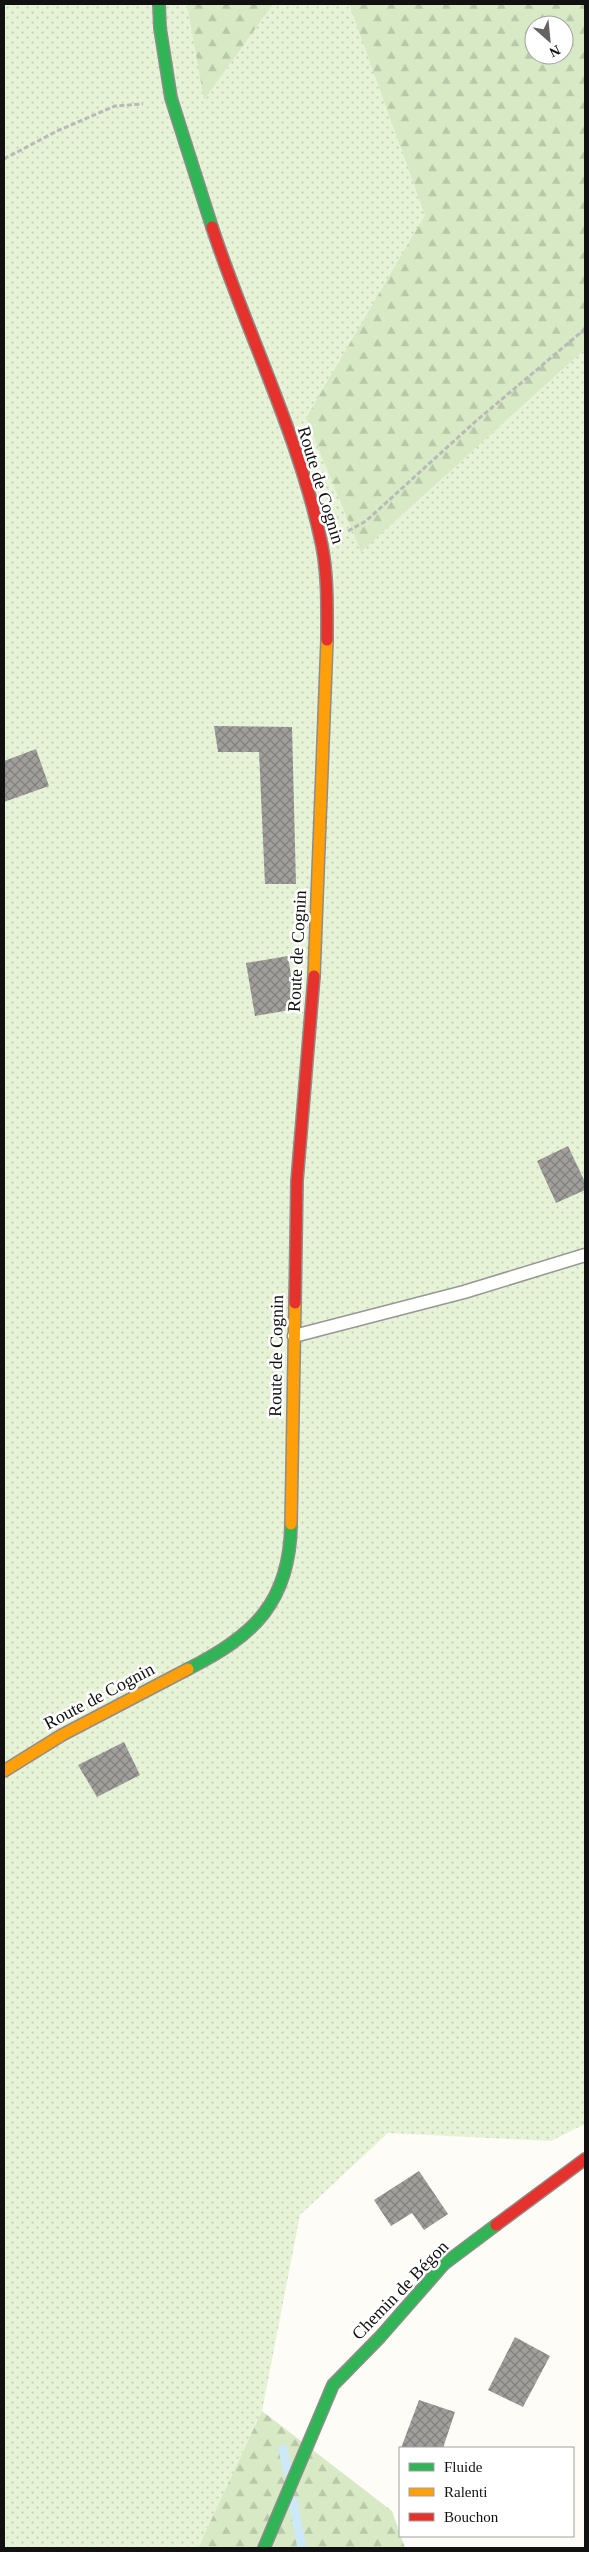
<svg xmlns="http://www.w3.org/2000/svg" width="589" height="2552" viewBox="0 0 589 2552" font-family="Georgia,serif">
<defs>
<pattern id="grass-dots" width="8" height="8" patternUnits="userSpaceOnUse" patternTransform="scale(1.25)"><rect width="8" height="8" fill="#e7f3d7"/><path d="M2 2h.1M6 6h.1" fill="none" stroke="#c5cfb8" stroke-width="1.8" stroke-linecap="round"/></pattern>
<pattern id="forest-firs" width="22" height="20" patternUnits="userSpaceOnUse" patternTransform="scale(1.25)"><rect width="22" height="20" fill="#d8eac5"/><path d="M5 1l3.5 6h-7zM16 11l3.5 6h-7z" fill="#b8c8a8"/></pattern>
<pattern id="building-cross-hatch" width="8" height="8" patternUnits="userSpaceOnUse" patternTransform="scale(1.25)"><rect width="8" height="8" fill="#a19f9c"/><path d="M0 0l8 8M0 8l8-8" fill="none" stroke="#82807e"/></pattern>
</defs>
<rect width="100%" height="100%" fill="#fdfcf7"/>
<!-- grass -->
<path fill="url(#grass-dots)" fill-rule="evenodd" d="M4 4H585V2124L551 2141 388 2133 300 2215 262 2411 198 2548H4ZM534 25H564V55H534Z"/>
<!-- forest -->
<path fill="url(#forest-firs)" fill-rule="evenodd" d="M187 4H273L204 100Z
M349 4H585V349L361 552 306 418 425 215ZM534 25H564V55H534Z
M262 2411 392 2511 405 2548H198Z"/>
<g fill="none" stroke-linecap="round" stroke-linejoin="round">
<!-- stream -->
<path stroke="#cde8f7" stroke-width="9" d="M283 2449 288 2473
M293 2501 302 2548"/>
</g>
<!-- building -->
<path fill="url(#building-cross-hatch)" d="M214 726 292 727 296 884H265L259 752H218Z
M36 749 49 786 4 802V761Z
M288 956 296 1009 255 1016 246 963Z
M568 1146 585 1182V1190L556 1203 537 1161Z
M124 1742 140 1775 97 1797 78 1765Z
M419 2171 448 2214 424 2230 412 2213 391 2226 374 2200Z
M515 2337 550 2356 523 2407 488 2390Z
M419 2400 455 2412 443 2448H401Z"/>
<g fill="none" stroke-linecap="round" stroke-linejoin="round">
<defs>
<path id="lane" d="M294 1336 464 1292 585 1255"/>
<path id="fast" d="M159 4 160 28 171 98 212 227
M188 1669C254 1636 290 1602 291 1524
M264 2548 333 2385 380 2337 444 2264 496 2225"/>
<path id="slow" d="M314 976 327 640
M291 1524 295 1303
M4 1771 62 1735 188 1669"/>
<path id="jam" d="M212 227C246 331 300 438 322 546 328 577 327 609 327 640
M295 1303 297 1181 314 976
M496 2225 585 2159"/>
</defs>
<!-- lane casing -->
<use href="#lane" stroke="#979795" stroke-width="15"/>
<!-- fast casing -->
<use href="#fast" stroke="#8e8d8b" stroke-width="14"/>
<!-- slow casing -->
<use href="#slow" stroke="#8e8d8b" stroke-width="14"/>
<!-- jam casing -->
<use href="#jam" stroke="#8e8d8b" stroke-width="14"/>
<!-- path -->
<path stroke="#b9b9b8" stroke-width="3" stroke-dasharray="5 2.5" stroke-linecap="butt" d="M4 159 57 131 115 106 143 104
M348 531 366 521 476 421 585 329"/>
<!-- lane -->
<use href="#lane" stroke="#fffffe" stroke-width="12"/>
<!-- fast -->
<use href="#fast" stroke="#30b455" stroke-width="11"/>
<!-- slow -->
<use href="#slow" stroke="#ff9f0a" stroke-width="11"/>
<!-- jam -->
<use href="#jam" stroke="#e5322d" stroke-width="11"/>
</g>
<g text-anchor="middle" stroke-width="5" stroke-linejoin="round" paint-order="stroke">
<!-- street labels -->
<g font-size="18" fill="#111" stroke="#fff">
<text transform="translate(321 485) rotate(73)" y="6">Route de Cognin</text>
<text transform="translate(297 951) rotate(-87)" y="6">Route de Cognin</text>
<text transform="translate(276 1356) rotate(-89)" y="6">Route de Cognin</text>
<text transform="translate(99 1696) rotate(-28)" y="6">Route de Cognin</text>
<text transform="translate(400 2290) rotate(-46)" y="6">Chemin de Bégon</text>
</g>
</g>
<!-- border -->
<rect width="589" height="2552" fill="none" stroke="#111111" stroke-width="10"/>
<!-- legend -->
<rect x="399" y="2447" width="175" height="90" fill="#ffffff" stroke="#a0a0a0"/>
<rect x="409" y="2463" width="25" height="8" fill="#30b455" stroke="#a0a0a0"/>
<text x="444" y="2472" font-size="15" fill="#111111">Fluide</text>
<rect x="409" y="2488" width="25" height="8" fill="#ff9f0a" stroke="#a0a0a0"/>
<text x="444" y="2497" font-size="15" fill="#111111">Ralenti</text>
<rect x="409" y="2513" width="25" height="8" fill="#e5322d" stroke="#a0a0a0"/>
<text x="444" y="2522" font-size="15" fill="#111111">Bouchon</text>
<!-- north arrow -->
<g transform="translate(549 40) rotate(153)"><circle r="24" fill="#ffffff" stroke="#a0a0a0"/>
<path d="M0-4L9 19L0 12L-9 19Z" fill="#646362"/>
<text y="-8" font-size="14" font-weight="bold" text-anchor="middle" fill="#111111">N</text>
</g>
</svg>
